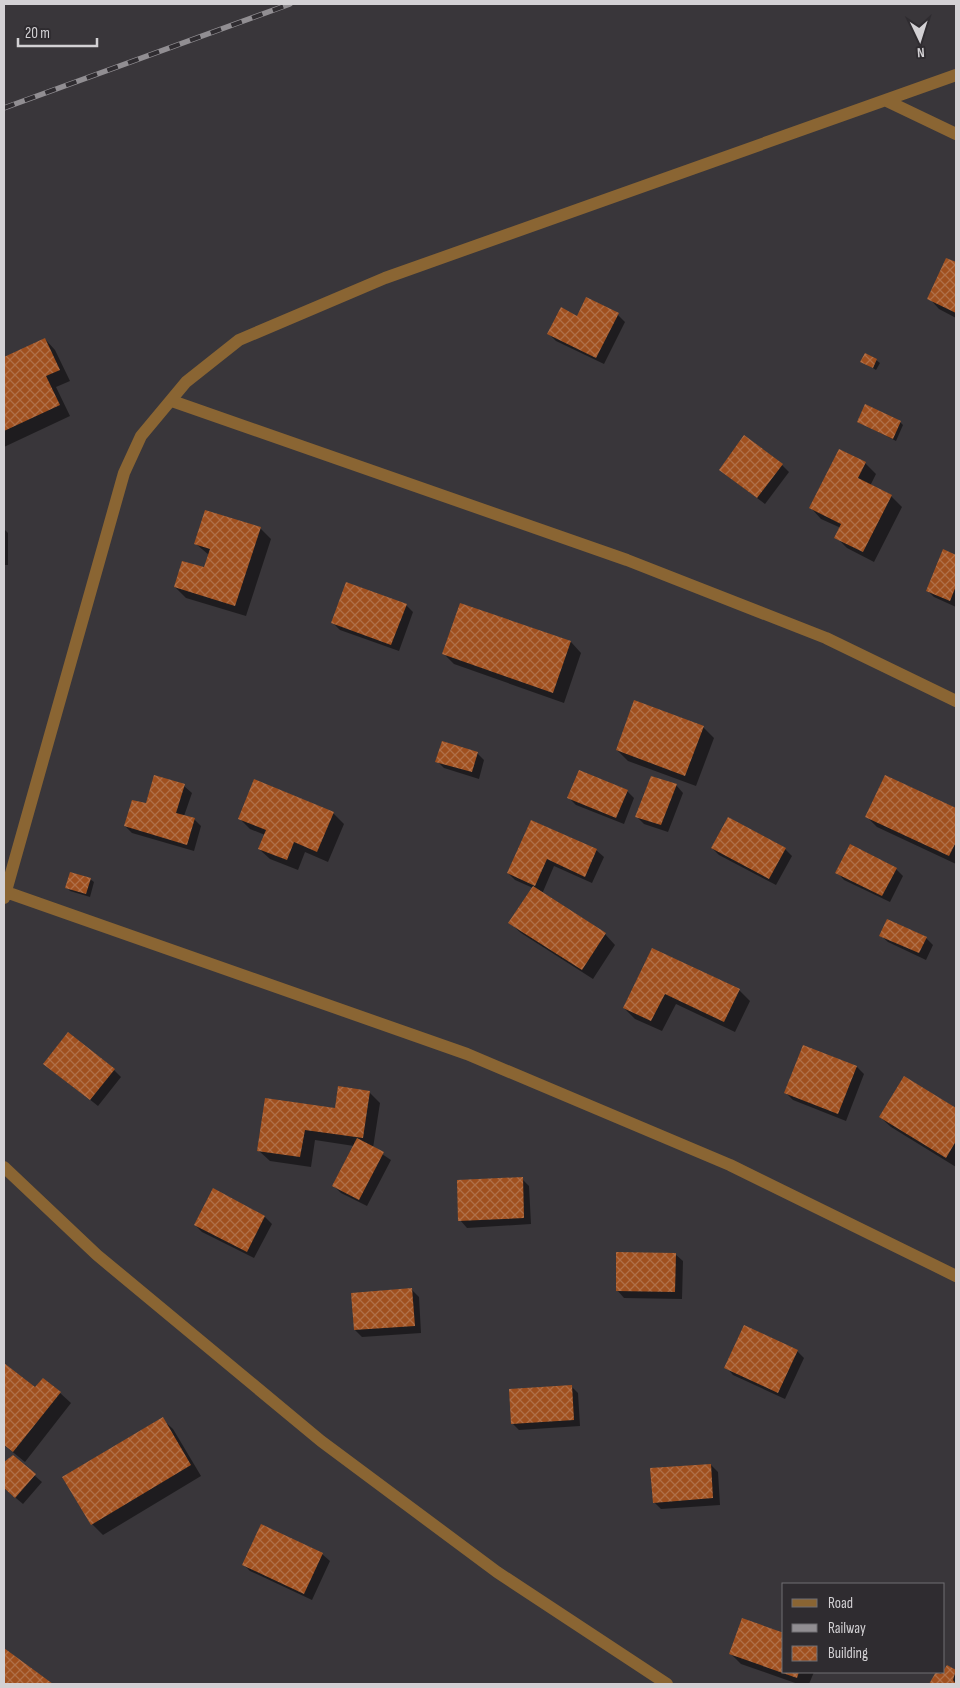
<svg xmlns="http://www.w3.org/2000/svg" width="960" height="1688" viewBox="0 0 960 1688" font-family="'Sofia Sans Condensed',sans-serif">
<defs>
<pattern id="building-cross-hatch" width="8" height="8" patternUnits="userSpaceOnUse" patternTransform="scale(1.25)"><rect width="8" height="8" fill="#a0501f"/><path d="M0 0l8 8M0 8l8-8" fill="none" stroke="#b07049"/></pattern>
</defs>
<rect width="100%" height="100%" fill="#39363a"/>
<!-- shadow -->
<path fill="#0007" d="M947 259 956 263V318L939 309 929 298Z
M618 315 625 322 604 364 556 341 549 334 578 317Z
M45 339 55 350 70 381 56 387 70 416 4 447V358Z
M876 360 880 363 876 370 862 361Z
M859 422H900L903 425 896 441Z
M865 463 876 474 870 486 891 496 902 507 874 562 847 548 836 537 841 528 821 519 811 508Z
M782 465 789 472 765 504 720 470Z
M260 528 271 539 246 616 186 598 175 587 205 569 209 555 196 544Z
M4 529 8 533V565H4Z
M944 551 956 556V607L934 597 927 590Z
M461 604 571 642 581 653 564 703 454 664 444 654Z
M406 605 413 612 399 651 340 630 333 623Z
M703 727 714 738 696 786 628 761 617 750Z
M477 753 484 760 479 779 444 768 437 761Z
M886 776 956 809V864L877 827 867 817Z
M676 785 683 793 668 832 644 824 636 816Z
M184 786 192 793 184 816 194 819 201 826 194 851 132 833 125 826 147 805Z
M627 791 634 798 624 824 576 805 569 798Z
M333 813 344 824 328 862 305 852 298 870 270 859 259 849 265 835 250 829 239 818Z
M532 821 596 850 604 857 592 883 554 866 542 894 605 934 615 945 593 979 521 933 510 923 533 888 515 880 508 873Z
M712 848 785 849 792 856 776 885 719 855Z
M896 869 903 876 890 902 844 880 837 872Z
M90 879 94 882 90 897 70 891 67 887Z
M880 935 926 938 933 945 926 960 888 942Z
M652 949 739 990 750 1001 735 1032 676 1004 662 1031 635 1019 624 1008Z
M45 1064 114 1070 121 1077 98 1106Z
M857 1067 864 1074 846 1121 793 1100 786 1093Z
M904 1078 956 1110V1167L891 1127 880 1117Z
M369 1092 380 1103 373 1148 391 1160 367 1206 341 1193 334 1186 354 1146 315 1140 311 1167 270 1161 259 1151Z
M522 1179 529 1186 531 1224 467 1228 460 1220Z
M265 1217 272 1224 254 1258 202 1232 195 1225Z
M675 1254 683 1261 682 1299 624 1298 617 1290Z
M412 1290 419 1297 421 1333 362 1337 355 1330Z
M797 1351 804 1358 785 1399 733 1375 726 1367Z
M4 1365 36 1389 60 1393 71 1403 25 1462 4 1445Z
M571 1386 578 1393 580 1426 519 1430 512 1423Z
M162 1419 173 1429 201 1476 103 1535 92 1524Z
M13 1457 42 1482 23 1504 4 1488V1463Z
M711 1465 718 1472 720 1505 661 1509 654 1502Z
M322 1554 330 1561 312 1600 250 1571 243 1564Z
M4 1650 51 1684H4Z
M730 1653 784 1672H814L809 1684H798L741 1664Z
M947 1666 956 1672V1684H930L936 1673 942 1676Z"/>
<!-- building -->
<path fill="url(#building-cross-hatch)" d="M946 258 956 262V313L927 299Z
M586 297 619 313 596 358 547 334 561 307 577 316Z
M45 338 60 370 46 376 60 405 4 431V357Z
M865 353 877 359 873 368 860 362Z
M865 404 901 421 893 439 857 422Z
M744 435 783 464 757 498 719 470Z
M839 449 866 462 858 478 892 495 863 552 834 538 841 524 809 508Z
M205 510 261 527 235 606 174 587 182 561 204 567 210 549 194 544Z
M943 549 956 555V586L950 601 926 591Z
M346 582 407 604 391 645 331 623Z
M460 603 571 641 553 693 442 654Z
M634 700 704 726 685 776 616 750Z
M442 741 478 752 472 772 435 762Z
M579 770 628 790 616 818 567 798Z
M154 775 185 784 176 813 195 818 187 845 124 826 132 800 146 803Z
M885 775 956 808V842L949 856 865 817Z
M651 776 677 784 661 825 635 817Z
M254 779 334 812 317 852 294 842 287 860 258 849 266 830 238 819Z
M728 817 786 848 769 879 711 848Z
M531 820 597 849 585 877 547 859 535 886 507 873Z
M850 844 897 868 882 896 835 873Z
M70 872 91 878 86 894 65 888Z
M533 886 606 933 582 970 508 923Z
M887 919 927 937 919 953 879 936Z
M652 948 740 989 724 1022 665 994 651 1021 623 1008Z
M68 1032 115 1069 90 1100 43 1064Z
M803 1045 857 1066 838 1114 784 1093Z
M904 1076 956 1108V1141L946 1158 879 1117Z
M338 1086 370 1091 363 1138 305 1130 300 1157 257 1151 265 1098 335 1108Z
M357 1138 384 1152 359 1200 332 1186Z
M523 1177 524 1218 458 1221 457 1180Z
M213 1188 265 1216 247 1252 194 1225Z
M616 1252 676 1253 675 1292 616 1291Z
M412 1288 415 1326 354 1330 351 1293Z
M744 1325 798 1350 778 1393 724 1368Z
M4 1363 35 1387 43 1378 61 1392 13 1452 4 1445Z
M572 1385 574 1420 511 1424 509 1389Z
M163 1417 191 1465 91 1525 62 1477Z
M13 1455 36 1474 15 1498 4 1488V1462Z
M711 1464 713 1498 653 1503 650 1468Z
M261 1524 323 1553 304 1594 242 1565Z
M742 1618 784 1633V1672H799L797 1678 729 1654Z
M4 1648 53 1684H4Z
M947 1665 956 1670 953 1680 956 1684H929L936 1672 941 1674Z"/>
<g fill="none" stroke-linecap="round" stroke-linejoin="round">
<!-- minor -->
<path stroke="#8a6533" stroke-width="12" d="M887 101 956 134
M172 401 627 560 826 638 956 701
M6 892 467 1054 730 1165 956 1276
M4 898 124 473 141 436 186 382 239 340 385 278 956 75
M4 1167 97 1255 321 1441 497 1572 667 1684"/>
<defs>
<path id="rail" d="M4 108 290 4"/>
</defs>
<!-- rail casing -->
<use href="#rail" stroke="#918e92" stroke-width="5.5"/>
<!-- rail -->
<use href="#rail" stroke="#2f2c30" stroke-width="4" stroke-dasharray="11" stroke-linecap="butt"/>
</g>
<!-- border -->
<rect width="960" height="1688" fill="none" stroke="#d3d1d4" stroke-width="10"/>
<!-- legend -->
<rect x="782" y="1583" width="162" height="90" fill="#2f2c30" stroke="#716e72"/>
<rect x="792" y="1599" width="25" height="8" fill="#8a6533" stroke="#716e72"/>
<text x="828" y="1608" font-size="15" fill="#d3d1d4">Road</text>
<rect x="792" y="1624" width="25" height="8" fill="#918e92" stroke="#716e72"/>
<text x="828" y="1633" font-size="15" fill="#d3d1d4">Railway</text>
<rect x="792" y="1646" width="25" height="15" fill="url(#building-cross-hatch)" stroke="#716e72"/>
<text x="828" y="1658" font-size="15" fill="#d3d1d4">Building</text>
<!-- north arrow -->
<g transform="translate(920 40) rotate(176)" stroke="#2f2c30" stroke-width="4" paint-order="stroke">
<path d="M0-4L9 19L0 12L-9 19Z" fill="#d3d1d4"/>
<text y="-8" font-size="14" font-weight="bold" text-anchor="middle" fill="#d3d1d4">N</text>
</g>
<!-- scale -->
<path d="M18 38v8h79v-8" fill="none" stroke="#d3d1d4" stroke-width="2.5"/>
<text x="25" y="38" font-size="15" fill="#d3d1d4" stroke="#2f2c30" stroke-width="4" paint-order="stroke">20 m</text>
</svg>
